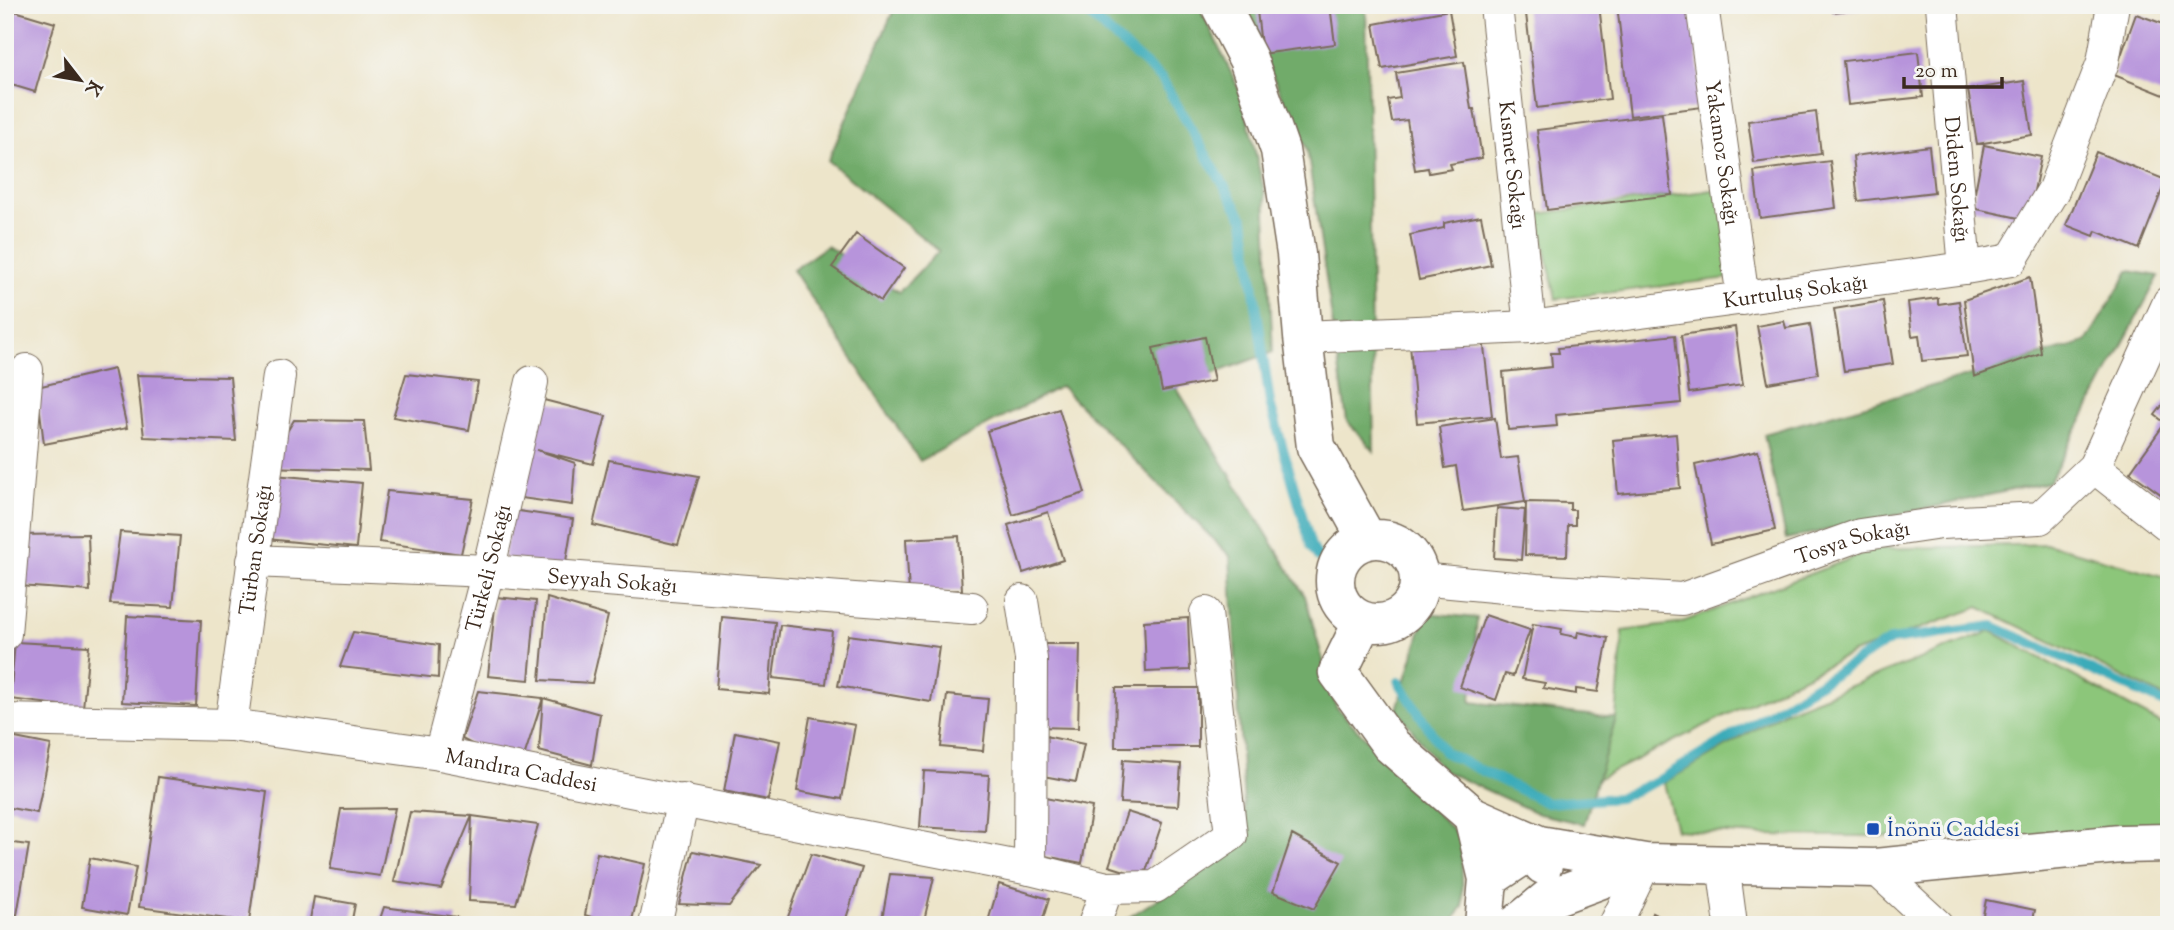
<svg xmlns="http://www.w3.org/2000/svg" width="2174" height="930" viewBox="0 0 2174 930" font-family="'Sorts Mill Goudy',serif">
<rect width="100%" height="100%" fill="#f6f6f2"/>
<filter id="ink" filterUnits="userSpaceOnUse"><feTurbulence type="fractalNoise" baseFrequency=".0143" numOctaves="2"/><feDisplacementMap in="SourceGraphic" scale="14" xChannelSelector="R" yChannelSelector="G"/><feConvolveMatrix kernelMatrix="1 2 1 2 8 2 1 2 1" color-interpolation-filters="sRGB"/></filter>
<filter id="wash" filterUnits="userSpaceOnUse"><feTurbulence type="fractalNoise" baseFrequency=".00686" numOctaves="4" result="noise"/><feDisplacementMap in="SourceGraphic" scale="28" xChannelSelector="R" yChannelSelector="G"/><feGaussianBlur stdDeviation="1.57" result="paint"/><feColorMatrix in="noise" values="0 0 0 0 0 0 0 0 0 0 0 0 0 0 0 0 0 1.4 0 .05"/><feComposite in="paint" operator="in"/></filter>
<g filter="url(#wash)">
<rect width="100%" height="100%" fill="#ede5ca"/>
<!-- green -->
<path fill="#8cc67a" stroke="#64784c" stroke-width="2" d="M1720 189 1730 278 1556 299 1538 214Z
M2049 544 2169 578V699L1979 607 1850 654 1597 779 1616 718 1623 631 1677 624 1876 549Z
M1991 631 2169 728V829L2055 838 1760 835 1676 830 1664 783 1786 711Z"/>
<!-- forest -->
<path fill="#71ab6a" stroke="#566a44" stroke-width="2" d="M892 5H1199L1243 98 1265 195 1273 352 1176 387 1305 596 1336 707 1461 839 1463 906 1451 925H1117L1246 842 1230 556 1061 386 920 461 793 270 827 246 899 292 939 251 828 161 895 7Z
M1239 5H1366L1374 451 1347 421 1307 149Z
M2129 271 2159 276 2049 482 1786 539 1764 434 2086 342Z
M1426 613 1477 618 1471 702 1616 718 1584 824 1539 814 1442 770 1397 709Z"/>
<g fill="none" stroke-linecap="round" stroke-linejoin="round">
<!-- stream -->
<path stroke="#3babb9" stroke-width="10" d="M1078 5 1162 79 1244 220 1270 403 1311 546 1318 557
M1399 682 1444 752 1547 803 1619 798 1661 779 1891 640 1993 626 2169 705"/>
</g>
<g id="blocks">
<!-- building -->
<path fill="#b794db" d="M1285 5H1330L1335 44 1262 54 1257 11 1286 7Z
M1525 5H1599L1610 99 1537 108Z
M1617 5H1691L1703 107 1630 116Z
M1832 5H1874L1875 7 1833 12Z
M1956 5H2000V7L1957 12Z
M1449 10 1457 56 1382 69 1374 24Z
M15 11 55 23 35 92 5 83V45Z
M2136 14 2169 26V97L2114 75Z
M1918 52 1923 97 1848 105 1843 61Z
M1464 62 1471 109H1474L1482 158 1450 164 1452 169 1429 173 1428 168 1415 170 1407 120 1392 122 1388 100 1400 98 1396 73Z
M2024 81 2032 135 1977 144 1968 90Z
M1816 112 1821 154 1754 163 1748 121Z
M1662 114 1672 195 1547 210 1537 130Z
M1984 145 2041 157 2028 220 1972 208Z
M1929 146 1934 192 1858 201 1853 156Z
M2096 152 2166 180 2139 249 2096 231 2094 236 2066 225Z
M1830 161 1836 208 1760 218 1754 171Z
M1481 216 1491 265 1419 280 1410 235 1444 228V223Z
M856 234 904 268 881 301 832 267Z
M2030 277 2041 353 1974 377 1964 300Z
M1938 298V304L1959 301 1967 356 1922 361 1919 335 1912 336 1908 302Z
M1883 301 1893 364 1844 371 1834 309Z
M1784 321 1786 328 1810 324 1818 374 1768 383 1757 326Z
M1735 327 1743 385 1689 393 1681 335Z
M1675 335 1681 403 1556 415 1557 426 1508 430 1503 372 1552 367 1551 353H1559L1558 348Z
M1205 337 1214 381 1162 391 1153 348Z
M1483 338 1492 416 1417 423 1410 345Z
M114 369 127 428 44 444 37 387Z
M406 374 478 382 469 430 393 417Z
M137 375 230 377 236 441 144 437Z
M2169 397V426L2155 415Z
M540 399 606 416 593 464 537 450 575 463 572 505 521 498 527 447Z
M1059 409 1085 493 1013 515 987 431Z
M1495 418 1501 459 1518 457 1525 502 1463 511 1456 466 1445 468 1439 427Z
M294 420 364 421 369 470 266 467Z
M2163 426 2169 431V500L2130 472Z
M1676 434 1680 488 1618 494 1613 440Z
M1758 451 1775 530 1711 544 1695 465Z
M609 460 699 476 678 545 593 525Z
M274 475 362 483 356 548 267 539Z
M387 491 473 499 461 554 379 542Z
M1526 502 1570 503V510H1575V525H1568L1567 556 1525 555Z
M1497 508 1525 510 1521 560 1494 558Z
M512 510 573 519 565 567 504 558Z
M1048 512 1063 560 1023 573 1008 525Z
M120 532 180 536 173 607 110 604Z
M88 534 90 591 19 586 18 535Z
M959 536 962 590 909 593 906 539Z
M496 597 536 601 529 680 488 676Z
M547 598 608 616 592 683 540 680Z
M1485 615 1530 630 1513 676 1505 674 1496 700 1460 687Z
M127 616 201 620 196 706 122 702Z
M722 617 775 622 769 694 716 689Z
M1188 618 1190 670 1146 672 1144 621Z
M1533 624 1562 629 1561 634 1577 637 1578 632 1608 638 1598 692 1576 689V694L1543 688 1545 683 1522 679Z
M780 625 832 631 826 684 773 678Z
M353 632 439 645 438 678 340 667Z
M848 635 939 647 931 702 838 686Z
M15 642 89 646 83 708 10 699Z
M1040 644H1080L1078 728 1037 727Z
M1116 688H1198V747H1115Z
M478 691 543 698 520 769 462 739Z
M947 695 988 699 983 751 941 747Z
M543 698 600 714 592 765 539 751Z
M810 717 855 725 842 799 797 791Z
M735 732 780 741 768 800 724 791Z
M1040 735 1084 744 1076 782 1032 774Z
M5 736 51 745 37 813 5 807Z
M1123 760 1181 764 1178 806 1120 803Z
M924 771 989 775 985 831 920 827Z
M158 777 267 792 249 922 139 907Z
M1045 798 1092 807 1082 863 1034 854Z
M395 808 380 876 330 869 341 809Z
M410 812 472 816 441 889 394 882Z
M1127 812 1162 823 1144 877 1109 866Z
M472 816 538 825 516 904 469 901Z
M1292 835 1341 862 1314 909 1273 892Z
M5 842 29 845 17 915 5 914Z
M693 851 761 865 729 906 679 904Z
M597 853 645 864 631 925H617L585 915Z
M811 854 862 868 844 925H785Z
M90 858 136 867 127 915 82 907Z
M890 874 934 877 923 925H881Z
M999 884 1049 899 1041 925H987Z
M314 897 355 904 351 925H309Z
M1986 900 2035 910 2032 925H1981Z
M384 907 457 917 455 925H378Z
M1652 913 1678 925H1648Z"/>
</g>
</g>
<g filter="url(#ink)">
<use href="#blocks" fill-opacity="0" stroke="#796b5a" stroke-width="2"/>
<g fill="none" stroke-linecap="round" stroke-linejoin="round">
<defs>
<g id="street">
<path id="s1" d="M1496 5 1530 327"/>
<path id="s2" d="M1702 5 1743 299"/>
<path id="s3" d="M1942 5 1965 268"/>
<path id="s4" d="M1303 337 1530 327 1965 268 2011 260 2054 189 2103 62 2113 5"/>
<path d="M2094 467 2169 526"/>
<path id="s5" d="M253 561 488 571 972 608"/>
<path id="s6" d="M1419 579 1536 590 1682 599 1860 535 1941 523 2040 518 2094 467 2169 302"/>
<path d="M1022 601 1031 659 1030 869 1107 888"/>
<path d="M5 634 27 370"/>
<path id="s7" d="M5 720 231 725 440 754 1030 869"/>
<path id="s8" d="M231 725 279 376"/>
<path id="s9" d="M440 754 488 571 532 382"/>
<path d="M1723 864 1731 925"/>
<path d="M1875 868 1937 925"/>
<path d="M655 925 683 800"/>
<path d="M1094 925 1107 888 1155 887 1231 835 1206 613"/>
<path d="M1615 925 1645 863"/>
</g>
<path id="secondary" d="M1220 5 1248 59 1280 150 1296 254 1303 337 1316 447 1367 539
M1335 581a42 42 0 1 1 84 0a42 42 0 1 1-84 0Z
M1363 621 1338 672 1391 745 1473 816 1539 845 1645 863 1875 868 2121 844 2169 843
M1473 816 1488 879 1484 925
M1488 879 1539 845 1543 865
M1516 925 1548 899 1645 863"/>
</defs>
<!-- street casing -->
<use href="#street" stroke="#796b5a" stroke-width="34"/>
<!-- secondary casing -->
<use href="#secondary" stroke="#796b5a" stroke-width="41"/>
<!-- street -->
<use href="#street" stroke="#fff" stroke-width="32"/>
<!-- secondary -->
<use href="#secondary" stroke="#fff" stroke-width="38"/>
</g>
</g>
<!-- markers -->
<rect fill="#1a4fb4" stroke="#f6f6f2" stroke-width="2.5" x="1866" y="822" width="14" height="14" rx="3.5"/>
<g text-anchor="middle" stroke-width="7" stroke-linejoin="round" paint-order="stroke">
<!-- street labels -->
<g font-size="21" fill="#3b2a1e" stroke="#f6f6f2">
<text dy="7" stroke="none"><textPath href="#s2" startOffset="149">Yakamoz Sokağı</textPath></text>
<text dy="7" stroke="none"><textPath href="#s1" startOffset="161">Kısmet Sokağı</textPath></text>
<text dy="7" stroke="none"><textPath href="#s3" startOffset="175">Didem Sokağı</textPath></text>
<text dy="7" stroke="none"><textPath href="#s4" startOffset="495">Kurtuluş Sokağı</textPath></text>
<text dy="7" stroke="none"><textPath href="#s6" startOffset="444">Tosya Sokağı</textPath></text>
<text dy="7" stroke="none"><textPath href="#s8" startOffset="177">Türban Sokağı</textPath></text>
<text dy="7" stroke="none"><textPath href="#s9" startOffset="192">Türkeli Sokağı</textPath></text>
<text dy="7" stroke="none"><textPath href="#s5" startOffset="360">Seyyah Sokağı</textPath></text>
<text dy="7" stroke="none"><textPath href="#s7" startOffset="520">Mandıra Caddesi</textPath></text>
</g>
<!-- transit labels -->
<g font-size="21" fill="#164399" stroke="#f6f6f2" text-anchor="start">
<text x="1887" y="836">İnönü Caddesi</text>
</g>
</g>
<!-- margin -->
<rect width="2174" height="930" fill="none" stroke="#f6f6f2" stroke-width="28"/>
<!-- north arrow -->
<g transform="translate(80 80) rotate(121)" stroke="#f6f6f2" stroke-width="5" paint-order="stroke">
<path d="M0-5L12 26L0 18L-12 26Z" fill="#3b2a1e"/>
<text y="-10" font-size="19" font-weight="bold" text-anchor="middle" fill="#3b2a1e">K</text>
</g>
<!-- scale -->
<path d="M1904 77v10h98v-10" fill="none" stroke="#3b2a1e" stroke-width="3.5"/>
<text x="1915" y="77" font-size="21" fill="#3b2a1e" stroke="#f6f6f2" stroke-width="5" paint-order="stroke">20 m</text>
</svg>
